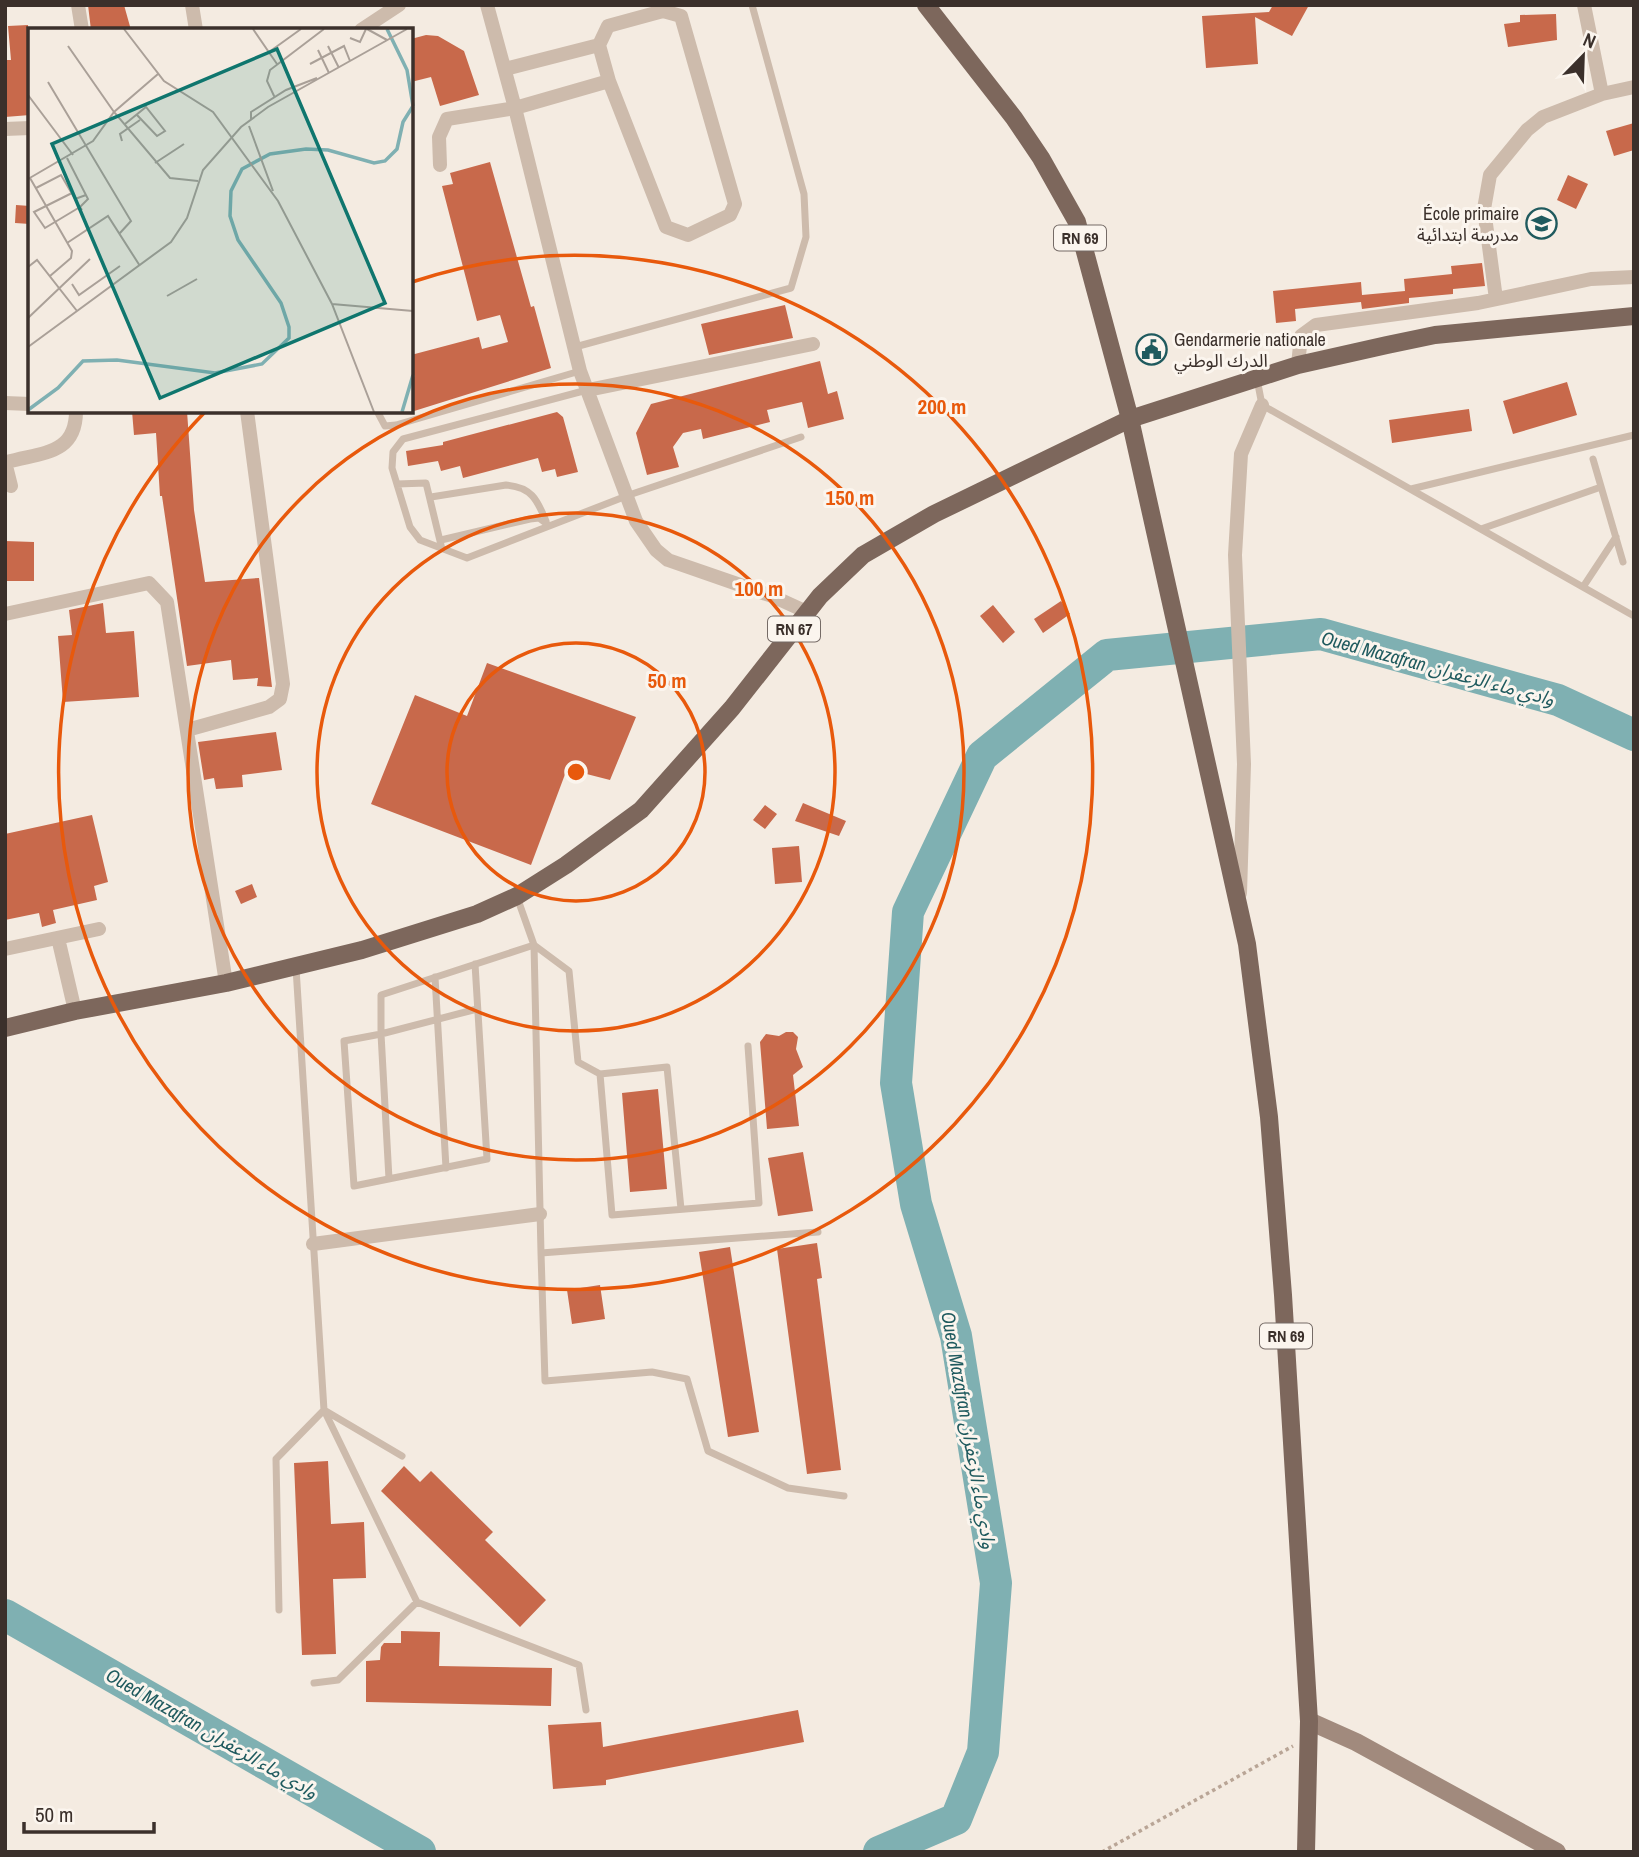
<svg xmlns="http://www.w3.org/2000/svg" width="1639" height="1857" viewBox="0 0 1639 1857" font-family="'Archivo Narrow','Noto Sans Arabic',sans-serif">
<rect width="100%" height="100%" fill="#f4ebe1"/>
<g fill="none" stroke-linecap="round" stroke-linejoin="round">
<!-- river -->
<path stroke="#7fb0b2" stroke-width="32" d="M5 1615 420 1852
M879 1852 956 1819 983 1752 996 1583 956 1336 916 1204 896 1083 908 912 982 756 1107 655 1321 634 1558 700 1634 735"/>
</g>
<!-- building -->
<path fill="#c8694b" d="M88 5H124L131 30H91Z
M1273 5H1309L1292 36 1255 17 1258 64 1206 68 1202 16 1269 12Z
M1556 14 1557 40 1508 47 1504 24 1520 22V15Z
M28 25 30 115 5 117V60H11L8 26Z
M426 35 438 36 464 51 479 95 440 106 431 77 411 82V39Z
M1634 123V150L1614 156 1606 131Z
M490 162 531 307 534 306 551 368 411 412V355L479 337 482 349 508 342 500 315 477 321 442 186 453 184 450 173Z
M1568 175 1588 184 1576 209 1557 200Z
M16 205 30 206V224L15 223Z
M1482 263 1485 286 1453 289V294L1409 298V303L1362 309 1361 302 1295 309 1296 321 1276 323 1273 291 1361 282 1362 295 1405 291 1404 279 1452 274 1451 266Z
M785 305 793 338 709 355 701 324Z
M820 361 828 394 837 391 844 419 808 428 802 402 767 410 770 422 703 439 701 429 683 433 673 447 679 467 647 475 636 433 651 404Z
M1567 382 1577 415 1513 434 1503 401Z
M1469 409 1472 431 1392 443 1389 420Z
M132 411H187L194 510 205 582 259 578 272 687 257 686 258 678 233 680 231 660 187 666 162 496H160L156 433 134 435Z
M557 412 563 417 578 472 557 477 555 469 542 472 538 458 463 478 460 466 441 471 438 461 408 466 406 451 443 445V442Z
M5 541 34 542V581H5Z
M1061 601 1070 614 1043 633 1034 619Z
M103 603 106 633 134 631 139 697 63 702 58 636 72 635 69 610Z
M993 605 1015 632 1003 643 980 616Z
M487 663 636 717 610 780 567 769 531 865 371 804 415 695 467 716Z
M276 732 282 770 242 775 243 787 216 789 214 778 204 780 198 742Z
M803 803 846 821 839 836 795 821Z
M765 805 777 814 765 829 753 820Z
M92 815 108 882 94 886 97 900 53 910 56 923 42 927 39 913 5 920V834Z
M799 846 802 882 775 884 772 848Z
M252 884 257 897 241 904 235 891Z
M786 1032H793L798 1037 796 1049 803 1067 793 1075 799 1126 767 1129 760 1042 766 1034 779 1036Z
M658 1089 667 1189 630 1192 622 1093Z
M803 1152 813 1211 778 1216 768 1158Z
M817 1243 822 1278 817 1279 841 1470 807 1474 777 1249Z
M730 1247 759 1432 728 1437 699 1252Z
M600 1285 605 1319 572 1324 567 1290Z
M328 1461 331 1524 364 1522 366 1578 333 1579 336 1654 302 1655 294 1463Z
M404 1466 420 1482 431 1471 493 1532 485 1540 546 1600 520 1627 381 1491Z
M401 1631 440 1632 439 1666 552 1668 551 1706 366 1702V1661L380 1660 381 1647 384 1643H401Z
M798 1710 804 1742 606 1780V1785L553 1789 548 1725 601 1722 603 1747Z"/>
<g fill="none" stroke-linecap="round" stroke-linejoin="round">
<!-- path -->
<path stroke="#b9a596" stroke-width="3.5" stroke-dasharray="3.5 3.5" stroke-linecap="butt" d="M1102 1852 1293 1746"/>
<!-- service -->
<path stroke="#cdbbac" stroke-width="7" d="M575 347 791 288 806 237 804 194 752 5
M1257 379 1262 405 1634 616
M587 390 403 439 393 452 392 468 410 527 420 540 467 558 629 495 801 437
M377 411 385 426 396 425 580 371
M1593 459 1623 562
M397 484 426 483 441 545
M1411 489 1634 435
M431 497 506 485C531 487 537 499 546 521
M1481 529 1601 487
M441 540 530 519 539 518 547 524
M1583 587 1616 537
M517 897 534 945 541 1253 818 1232
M475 964 487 1159 354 1186 344 1041 381 1034V995L534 945 569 971 578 1062 600 1074 612 1215 759 1203 748 1046
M296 968 324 1410 402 1456
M435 977 446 1168
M600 1074 667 1067 681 1209
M389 1179 381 1034 477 1009
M541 1253 545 1381 652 1372 687 1379 708 1451 788 1488 844 1496
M279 1610 276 1459 324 1410 417 1602 579 1665 586 1710
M314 1683 338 1680 417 1602"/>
<!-- minor -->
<path stroke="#cdbbac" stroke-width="14" d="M78 5 82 30
M192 5 196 30
M487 5 515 108 580 371 636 521 656 550 668 560 772 596 807 612
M1584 5 1602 94
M663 11 681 16 735 204 730 215 688 235 666 227 609 81 599 45 608 26Z
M361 30 399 5
M505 69 599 45
M5 129 30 128
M440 165 439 137 447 119 515 108 609 81
M1496 299 1484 209 1490 175 1527 130 1543 117 1602 94 1634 87
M1298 365 1301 336 1316 325 1478 303 1591 279 1634 277
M588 390 813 344
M5 403 30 404
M5 462 11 486
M7 462C42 452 76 455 76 411
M5 614 149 583 167 602 226 983
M187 730 269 707 280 699 283 684 247 411
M1240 893 1244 764 1235 555 1241 454 1262 405
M58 938 75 1011
M5 949 99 929
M313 1244 540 1214"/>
<!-- secondary -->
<path stroke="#a18a7d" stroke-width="18" d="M1309 1721 1356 1742 1557 1852"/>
<!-- primary -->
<path stroke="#7d675c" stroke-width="18" d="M926 5 1014 118 1041 158 1077 222 1130 419 1247 944 1269 1117 1283 1295 1309 1721 1306 1852
M5 1028 75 1011 226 983 362 950 477 914 517 896 566 865 641 810 732 708 820 596 863 555 934 514 1130 419 1298 365 1387 345 1435 335 1634 316"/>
</g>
<!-- distance rings -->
<g fill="none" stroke="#e8590c" stroke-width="3.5">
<circle cx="576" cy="772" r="129"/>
<circle cx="576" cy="772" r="259"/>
<circle cx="576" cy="772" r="388"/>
<path d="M412 282A517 517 0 1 1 204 413"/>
</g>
<!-- icons -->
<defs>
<symbol id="school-ring" viewBox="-11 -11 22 22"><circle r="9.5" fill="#fbf5ee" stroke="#1f5a5e" stroke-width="1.5"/><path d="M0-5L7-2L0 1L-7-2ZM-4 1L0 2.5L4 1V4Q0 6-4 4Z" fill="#1f5a5e"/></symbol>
<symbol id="civic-ring" viewBox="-11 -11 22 22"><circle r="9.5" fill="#fbf5ee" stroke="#1f5a5e" stroke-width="1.5"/><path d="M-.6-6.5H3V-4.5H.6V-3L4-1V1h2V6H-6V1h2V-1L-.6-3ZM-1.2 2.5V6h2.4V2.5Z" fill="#1f5a5e"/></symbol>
</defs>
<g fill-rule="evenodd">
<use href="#school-ring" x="1524" y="206" width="35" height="35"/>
<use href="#civic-ring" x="1134" y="332" width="35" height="35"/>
</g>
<g text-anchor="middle" stroke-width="6" stroke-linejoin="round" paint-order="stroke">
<!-- shield labels -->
<g fill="#fbf5ee" stroke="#756b66" stroke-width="2">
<rect x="1054" y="225.5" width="52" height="25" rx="5"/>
<rect x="768" y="616.5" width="52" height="25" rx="5"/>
<rect x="1260" y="1323.5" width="52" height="25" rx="5"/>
</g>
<g font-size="16" font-weight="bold" fill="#3b302b">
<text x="1080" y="244">RN 69</text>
<text x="794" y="635">RN 67</text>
<text x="1286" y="1342">RN 69</text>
</g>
<!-- poi labels -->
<g font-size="18" fill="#3b302b" stroke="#fbf5ee" text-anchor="end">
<text x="1519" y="220">École primaire<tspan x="1519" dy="21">مدرسة ابتدائية</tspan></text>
<text x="1174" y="346" text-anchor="start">Gendarmerie nationale<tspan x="1174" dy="21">الدرك الوطني</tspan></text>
</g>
<!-- water labels -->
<g font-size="19" font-style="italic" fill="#1f5a5e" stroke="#fbf5ee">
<text transform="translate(1438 668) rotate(15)" y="7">Oued Mazafran وادي ماء الزعفران</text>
<text transform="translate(969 1430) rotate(80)" y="7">Oued Mazafran وادي ماء الزعفران</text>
<text transform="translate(212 1733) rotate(30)" y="7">Oued Mazafran وادي ماء الزعفران</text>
</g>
</g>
<!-- overview -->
<g transform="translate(28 28)">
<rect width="385" height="385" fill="#f4ebe1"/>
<path fill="none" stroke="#7fb0b2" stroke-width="3.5" d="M359 1 379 42 385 78M0 382 30 360 55 333 89 332 187 345 234 336 261 310V299L253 275 210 212 202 188 203 163 214 141 242 126 278 121 300 122 346 135 357 133 369 121 375 94 385 78M374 384 385 347"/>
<path fill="none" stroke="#aaa098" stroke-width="2" d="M96 1 136 53 185 84 250 173 304 276 346 384M225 1 249 36M339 1 359 12M322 10 332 14 338 1M40 18 86 84 142 150 170 153M300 18 311 40M290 22 301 45M241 24 273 1M282 36 316 18 322 33M20 54 103 193 92 205M0 67 45 127M247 70 239 53 242 42 296 1M223 91V84L258 62 289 50M97 96 118 79 137 103 129 108 109 87M221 98 245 163M94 113 92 106 112 92M39 130 60 171 52 179M127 135 156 116M2 150 44 223 43 230 22 248M0 151 65 113 86 84 130 46M8 160 33 147 47 171 58 167M44 165 6 184 17 200 52 179 54 182M39 215 80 188 112 238M0 239 9 232 49 283M44 256 51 267 92 238M139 268 169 251M304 276 385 283M0 290 62 231M0 319 143 214 159 190 175 142 213 99 240 79 379 1"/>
<path fill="#0f766e" fill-opacity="0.15" stroke="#0f766e" stroke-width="3.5" d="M249 21 357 275 132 370 24 116Z"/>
<rect width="385" height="385" fill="none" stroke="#3b302b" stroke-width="3.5"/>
</g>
<circle cx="576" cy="772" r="10" fill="#e8590c" stroke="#fbf5ee" stroke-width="3.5"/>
<g font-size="21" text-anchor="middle" font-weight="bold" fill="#e8590c" stroke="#fbf5ee" stroke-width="6" stroke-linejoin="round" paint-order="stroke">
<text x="942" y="414">200 m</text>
<text x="850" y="505">150 m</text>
<text x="759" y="596">100 m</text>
<text x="667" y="688">50 m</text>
</g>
<!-- border -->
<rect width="1639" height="1857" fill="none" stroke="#3b302b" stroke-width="14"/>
<!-- north arrow -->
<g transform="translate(1583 56) rotate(23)" stroke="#fbf5ee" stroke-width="5" paint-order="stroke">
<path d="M0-5L12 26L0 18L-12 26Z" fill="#3b302b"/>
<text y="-10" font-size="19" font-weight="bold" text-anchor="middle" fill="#3b302b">N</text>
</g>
<!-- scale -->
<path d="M24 1822v10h130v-10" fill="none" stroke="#3b302b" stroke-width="3.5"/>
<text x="35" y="1822" font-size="21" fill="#3b302b" stroke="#fbf5ee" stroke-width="5" paint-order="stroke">50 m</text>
</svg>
